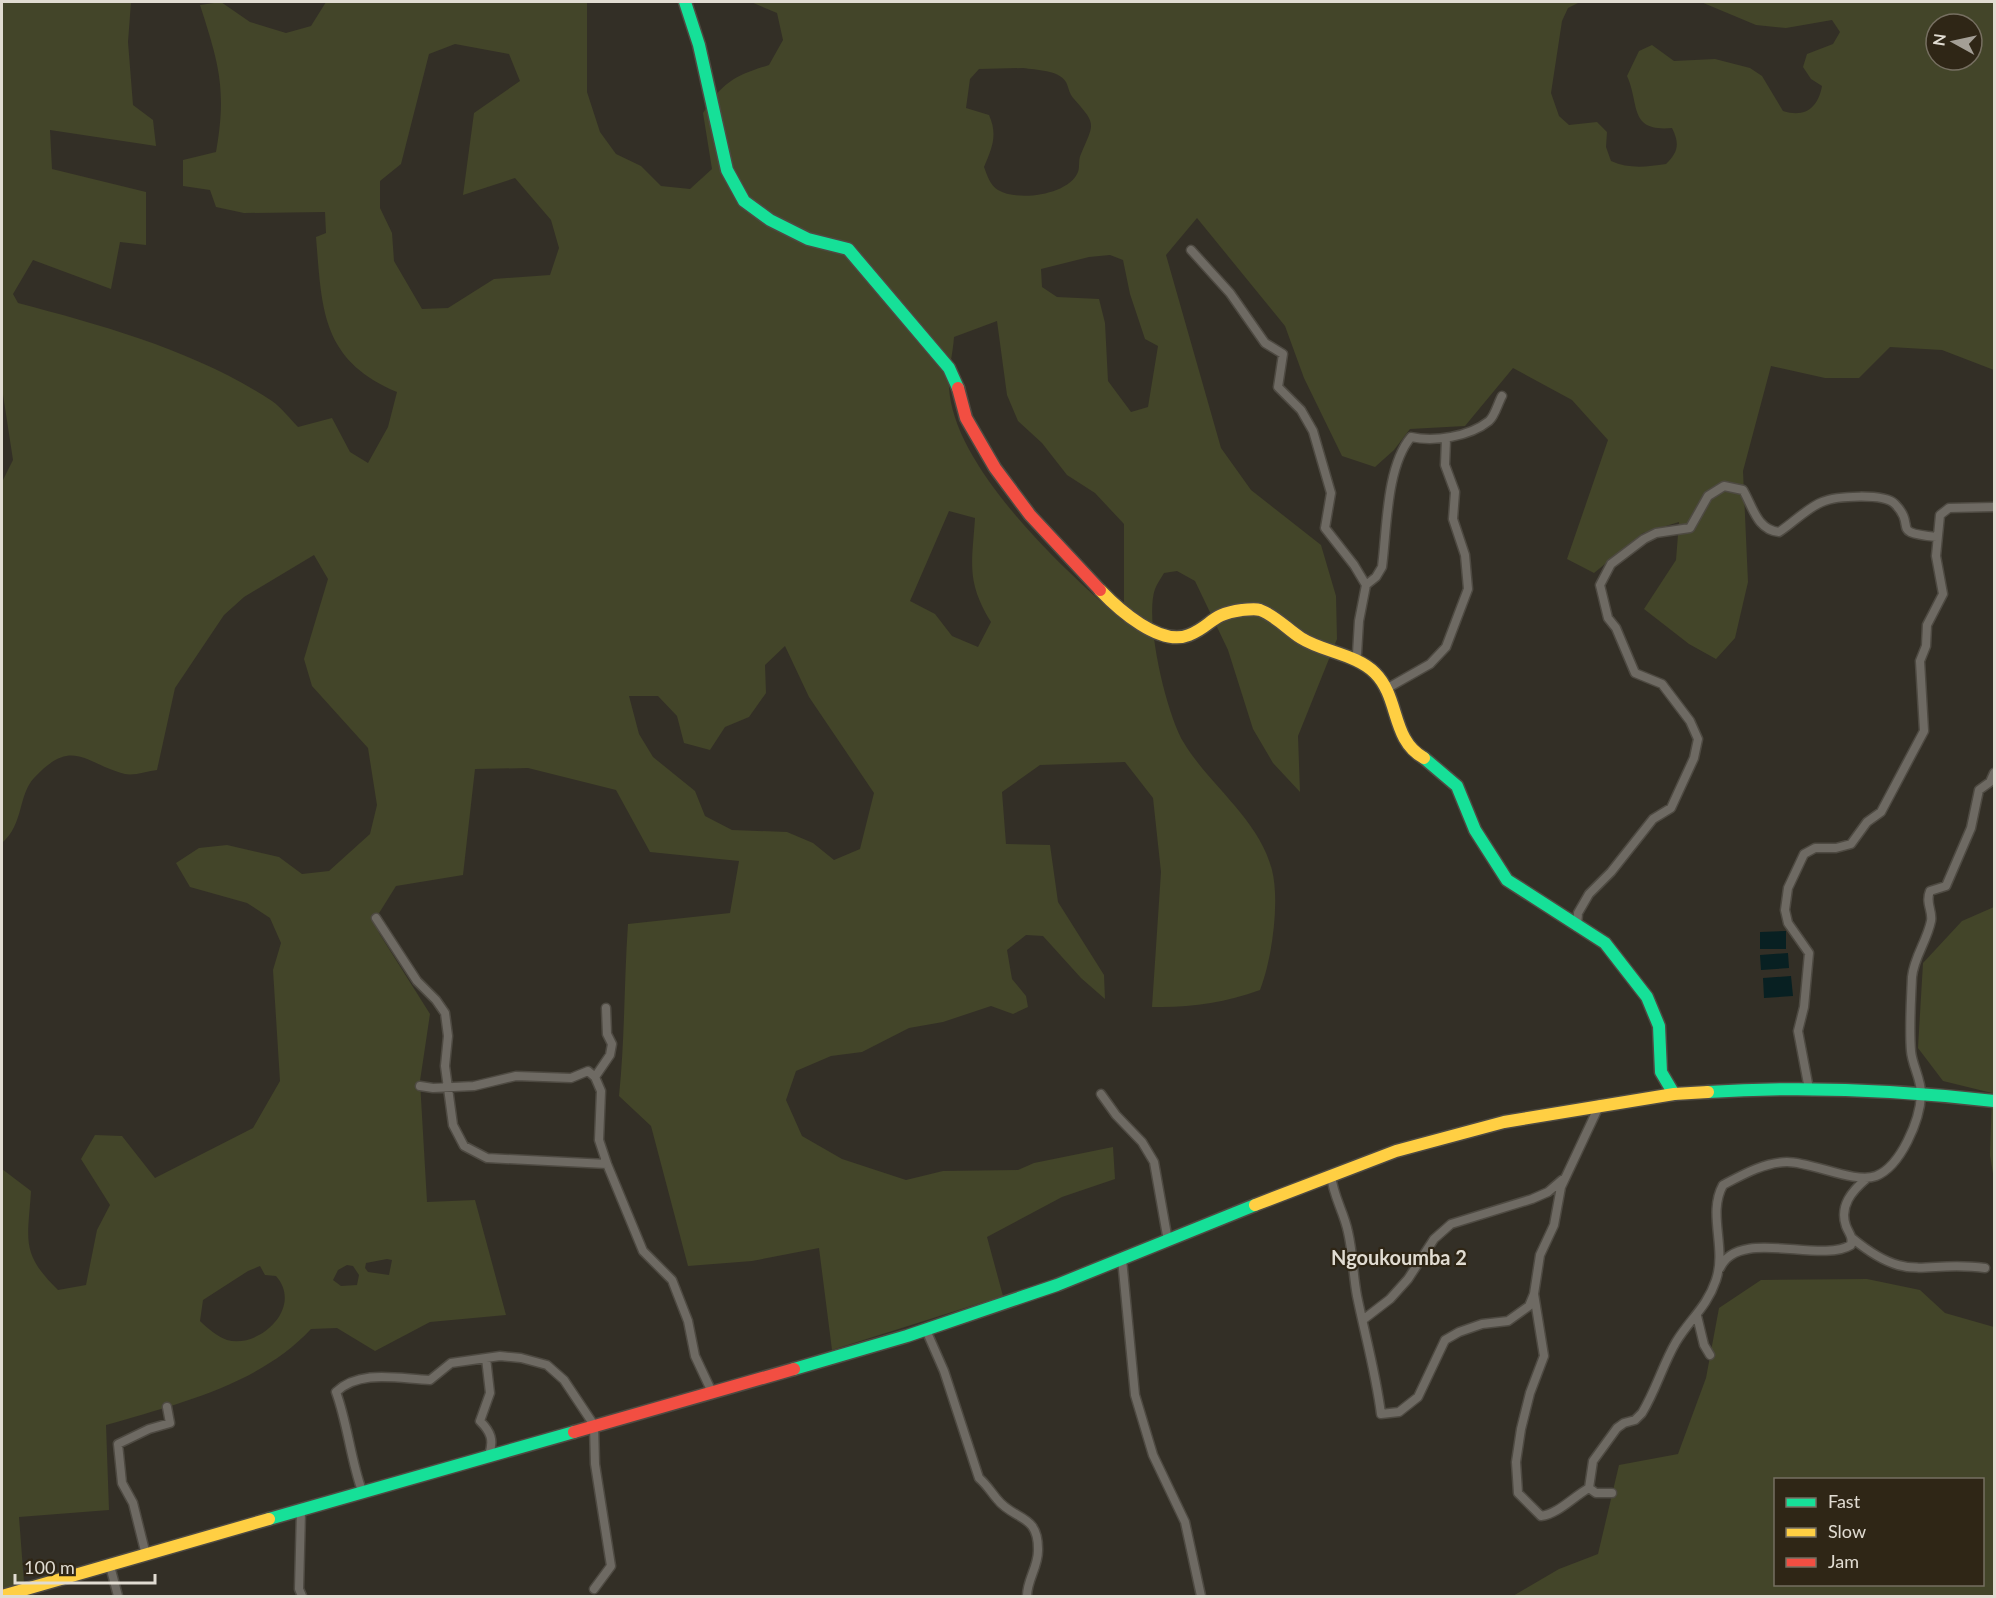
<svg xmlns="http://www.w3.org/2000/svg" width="1996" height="1598" viewBox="0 0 1996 1598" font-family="Lato,sans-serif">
<rect width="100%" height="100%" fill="#332f26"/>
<!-- green -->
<path fill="#434529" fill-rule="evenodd" d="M2 2H131L128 42 133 105 153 120 156 146 50 130 52 169 146 192V245L120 242 111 289 33 260 13 294 18 303C105 326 196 351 272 401 282 408 290 419 298 427L332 418 350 452 368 463 388 427 397 392C321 360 322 309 316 237L326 233 325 212 244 213 216 207 210 190 183 186V160L216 152C227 90 219 64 200 5L221 2 250 22 286 33 311 26 326 2H587V92L600 132 616 154 641 166 661 186 690 189 712 169 703 113C723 82 734 76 769 65L783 40 777 13 751 2H1580L1568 8 1562 21 1551 93 1559 116 1569 125 1597 122 1607 132 1606 147 1611 161C1629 169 1646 167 1666 164 1678 152 1680 144 1672 128 1628 132 1640 104 1627 76L1639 51 1652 45 1674 61 1715 59 1750 68 1762 76 1783 111C1805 118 1818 108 1822 86L1811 79 1803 67 1807 54 1833 44 1840 32 1832 20 1786 28 1756 25 1701 2H1994V370L1942 350 1890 347 1859 378H1825L1771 366 1743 471 1748 582 1735 638 1716 659 1689 644 1644 609 1676 560 1679 522 1643 533 1594 573 1567 559 1608 440 1572 400 1513 368 1465 426 1410 429 1394 450 1375 467 1342 456 1304 378 1285 326 1197 218 1166 255 1221 448 1251 490 1321 545 1336 596 1337 639 1298 736 1300 792 1273 763 1253 729 1228 650 1195 581 1177 571 1164 573C1161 578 1157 584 1155 589 1144 620 1167 716 1184 743 1210 786 1259 819 1272 870 1280 902 1272 959 1260 990 1223 1003 1190 1008 1152 1007L1161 872 1153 798 1125 762 1040 765 1002 792 1006 844 1050 845 1058 902 1104 975 1105 999 1081 978 1043 936 1026 935 1007 950 1012 979 1026 996 1028 1007 1013 1014 991 1006 943 1022 909 1028 862 1052 831 1056 796 1071 786 1100 802 1136 842 1159 906 1180 943 1171 1018 1170 1034 1163 1113 1147 1115 1179 1062 1197 987 1237 1003 1296 832 1350 819 1248 752 1261 688 1266 651 1126 619 1096C625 1038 624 981 628 924L730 913 739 861 650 852 616 790 528 768 475 769 463 875 396 886 376 918 379 933 430 1014 420 1081 427 1202 475 1200 506 1315 430 1322 375 1351 337 1328 311 1329C259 1385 177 1404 106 1425L109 1510 19 1517 25 1596H2V1169L31 1191C28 1240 20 1253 58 1290L86 1285 97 1230 110 1205 81 1159 95 1135 122 1136 155 1178 253 1128 280 1081 273 970 281 943 270 918 247 903 190 887 176 863 199 848 227 845 279 857 302 874 329 871 370 834 377 805 368 748 312 686 304 659 328 579 314 555 244 597 224 615 175 688 157 770C148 771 134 776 125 774 85 764 73 736 34 778 18 795 24 824 2 843V482L13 460 2 388ZM1936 24H1972V60H1936ZM455 44 509 54 520 81 474 113 463 195 515 178 551 220 559 248 550 275 494 279 448 308 422 309 394 261 392 233 380 208V181L401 164 429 54ZM1023 68C1036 70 1059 70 1066 82 1069 88 1069 94 1074 99 1097 125 1094 123 1081 154 1078 160 1080 167 1078 172 1069 195 1017 202 998 190 990 185 987 175 984 167 992 148 998 135 989 115L966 108 970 79 979 69ZM1110 255 1123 260 1130 294 1145 339 1158 346 1148 407 1131 412 1108 381 1105 323 1099 299 1057 297 1042 287 1041 269 1089 257ZM997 321 1007 395 1018 421 1042 443 1067 475 1095 493 1124 524V622C1066 572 953 468 949 387 948 371 953 353 954 337ZM949 511 975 518C972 564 966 581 991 622L978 647 952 636 935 614 910 601ZM785 646 809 697 874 793 860 849 834 860 813 843 787 832 732 830 705 816 695 791 653 757 639 734 629 696H658L677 716 684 743 710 750 725 727 749 717 766 693 765 665ZM387 1259 392 1260 389 1275 368 1272 365 1268 366 1263ZM347 1265 353 1266 359 1275 357 1285 341 1286 333 1280 338 1270ZM260 1266 265 1275 276 1276C304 1308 259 1349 227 1340 218 1337 207 1328 200 1321L203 1300 248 1271Z
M1994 907V1180L1990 1155 1992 1093 1943 1081 1918 1048 1923 963 1962 921Z
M1867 1279 1920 1290 1945 1313 1994 1327V1596H1513L1559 1569 1598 1554 1619 1465 1678 1454 1706 1378 1719 1308 1761 1280ZM1776 1480H1982V1584H1776Z"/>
<!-- water -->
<path fill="#082022" d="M1786 931V949H1760V932Z
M1788 953 1789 968 1761 970 1760 955Z
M1791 976 1793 996 1764 998 1763 978Z"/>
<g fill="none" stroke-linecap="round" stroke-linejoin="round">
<defs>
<path id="street" d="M1191 250 1230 293 1265 343 1283 354 1278 387 1301 410 1313 431 1331 493 1325 528 1354 565 1366 585 1359 621 1357 654 1351 659
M1366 585 1376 577 1382 567C1387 529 1386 467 1411 437 1434 442 1469 437 1489 421 1495 416 1498 403 1502 396
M1386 689 1430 664 1446 647 1468 589 1465 555 1453 519 1455 492 1445 465 1446 439
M376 918 417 981 436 1000 445 1013 448 1036 445 1066 453 1125 464 1146 487 1158 607 1164
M1577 927 1578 913 1589 894 1611 872 1653 819 1671 808 1694 758 1698 739 1690 721 1662 684 1635 673 1616 628 1608 618 1600 585 1611 564 1644 539 1656 533 1690 528 1708 496 1724 486 1743 490C1753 507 1757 530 1779 532 1793 523 1807 508 1822 502 1836 496 1884 493 1895 504 1918 528 1888 532 1937 537
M595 1077 610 1055 612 1044 607 1034 606 1008
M420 1086 433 1088 474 1086 516 1076 571 1078 588 1071 595 1077 601 1091 599 1140 607 1164 643 1251 672 1280 688 1321 695 1356 711 1390
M1809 1089 1798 1031 1804 1007 1809 953 1788 923 1785 910 1788 888 1804 854 1815 848H1836L1851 844 1867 822 1881 812 1924 731 1920 661 1926 646 1927 625 1943 594 1936 556 1940 515 1949 508 1994 507
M1101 1094 1116 1115 1142 1142 1154 1162 1168 1241
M1331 1175C1333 1196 1344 1212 1348 1232 1353 1253 1353 1275 1357 1296 1365 1335 1376 1374 1381 1414L1399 1412 1418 1397 1445 1340 1459 1332 1482 1324 1508 1321 1529 1306 1534 1294 1540 1255 1554 1225 1561 1187 1600 1104
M1852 1238C1910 1286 1923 1259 1985 1268
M1122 1259 1135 1395 1153 1455 1185 1522 1201 1596
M1720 1268C1738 1227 1820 1264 1851 1245 1853 1236 1849 1234 1846 1226 1839 1206 1852 1191 1866 1179
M1534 1294 1544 1356 1530 1393 1521 1429 1516 1462 1518 1493 1541 1516C1558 1514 1573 1497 1589 1488
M1697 1316 1704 1345 1710 1355
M1364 1319 1390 1299 1408 1279 1434 1239 1451 1224 1532 1199 1548 1192 1562 1180
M926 1330 944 1371 979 1478C987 1485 991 1492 997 1499 1014 1521 1039 1513 1038 1551 1038 1567 1027 1580 1027 1596
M486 1358 490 1393 480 1421C491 1432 494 1440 489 1455
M1589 1488 1593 1461 1617 1428 1624 1423 1635 1420 1642 1413C1656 1390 1663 1364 1676 1342 1690 1319 1707 1307 1716 1280 1727 1247 1707 1214 1723 1185 1742 1175 1765 1162 1787 1162 1812 1162 1855 1184 1876 1176 1901 1166 1920 1120 1921 1095 1922 1081 1912 1065 1911 1051 1909 1027 1911 1001 1912 977 1914 957 1927 941 1931 921 1933 911 1925 903 1930 891L1946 886 1971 828 1979 790 1990 782 1994 773
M1589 1488 1596 1493H1612
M362 1491C350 1457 348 1425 336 1392 360 1369 399 1379 430 1380L451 1363 500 1356 521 1358 547 1365 564 1380 594 1425 595 1464 611 1566 594 1589
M301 1511 299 1589 302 1596
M146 1555 133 1503 122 1483 118 1444 149 1429 170 1423 167 1407
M110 1566 118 1596"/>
<path id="fast" d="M685 2 699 45 727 170 744 201 770 220 808 239 848 249 949 368 958 388
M1424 758 1457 786 1475 830 1507 880 1605 943 1647 997 1659 1026 1661 1072 1674 1094
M1708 1092C1803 1086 1899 1090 1994 1101
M794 1369 907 1336 1057 1285 1255 1205
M269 1519 574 1432"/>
<path id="slow" d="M1100 590C1118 609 1160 647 1189 635 1212 626 1210 614 1242 610 1248 610 1254 608 1260 610 1276 616 1287 629 1301 638 1323 652 1356 654 1375 673 1400 698 1391 740 1424 758
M1255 1205 1396 1151 1504 1122 1674 1094 1708 1092
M2 1596 269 1519"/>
<path id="jam" d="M958 388 966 418 995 468 1030 515 1100 590
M574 1432 794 1369"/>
</defs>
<!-- street casing -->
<use href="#street" stroke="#4e4a42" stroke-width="11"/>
<!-- fast casing -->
<use href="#fast" stroke="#4e4a42" stroke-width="15"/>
<!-- slow casing -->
<use href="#slow" stroke="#4e4a42" stroke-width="15"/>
<!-- jam casing -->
<use href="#jam" stroke="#4e4a42" stroke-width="15"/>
<!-- street -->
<use href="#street" stroke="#6e6a63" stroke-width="8"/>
<!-- fast -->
<use href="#fast" stroke="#16e098" stroke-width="12"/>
<!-- slow -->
<use href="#slow" stroke="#ffcf43" stroke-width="12"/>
<!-- jam -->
<use href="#jam" stroke="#f24e42" stroke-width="12"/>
</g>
<g text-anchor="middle" stroke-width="4.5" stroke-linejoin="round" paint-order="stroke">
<!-- quarter labels -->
<g font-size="20" font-weight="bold" fill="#e1dcd2" stroke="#2f2616">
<text x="1399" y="1265">Ngoukoumba 2</text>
</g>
</g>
<!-- border -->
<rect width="1996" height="1598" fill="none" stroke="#e1dcd2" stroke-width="6"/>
<!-- legend -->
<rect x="1774" y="1478" width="210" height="108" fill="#2f2616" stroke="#766f61" stroke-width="1.5"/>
<rect x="1786" y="1498" width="30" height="9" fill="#16e098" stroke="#766f61" stroke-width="1.5"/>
<text x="1828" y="1508" font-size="18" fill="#e1dcd2">Fast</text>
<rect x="1786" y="1528" width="30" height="9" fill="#ffcf43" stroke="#766f61" stroke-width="1.5"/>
<text x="1828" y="1538" font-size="18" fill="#e1dcd2">Slow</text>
<rect x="1786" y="1558" width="30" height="9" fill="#f24e42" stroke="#766f61" stroke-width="1.5"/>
<text x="1828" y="1568" font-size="18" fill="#e1dcd2">Jam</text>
<!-- north arrow -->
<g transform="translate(1954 42) rotate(278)"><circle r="28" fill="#2f2616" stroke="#766f61" stroke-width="1.5"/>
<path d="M0-4.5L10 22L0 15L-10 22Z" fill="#a49f96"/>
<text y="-9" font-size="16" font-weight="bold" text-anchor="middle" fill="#e1dcd2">N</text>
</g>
<!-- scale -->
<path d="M15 1574v9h140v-9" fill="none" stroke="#e1dcd2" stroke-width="3"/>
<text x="24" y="1574" font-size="18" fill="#e1dcd2" stroke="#2f2616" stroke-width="4.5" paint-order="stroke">100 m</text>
</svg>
